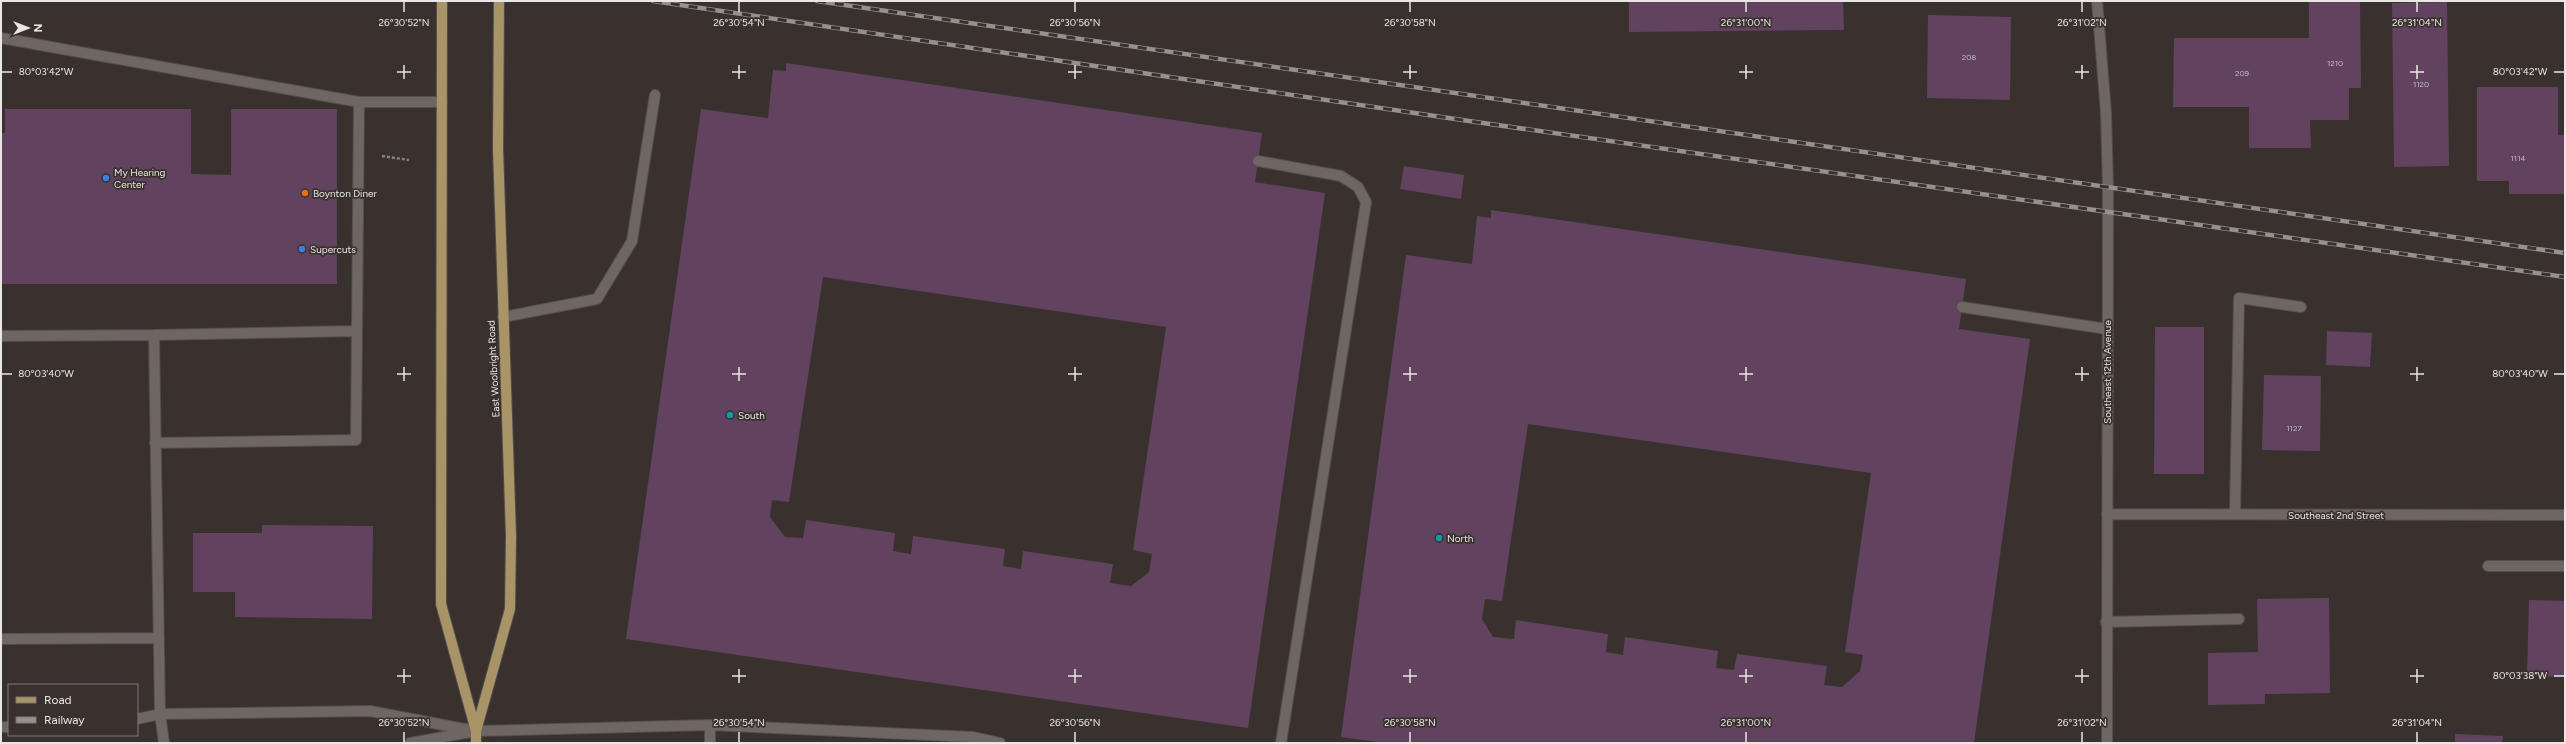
<svg xmlns="http://www.w3.org/2000/svg" width="2566" height="744" viewBox="0 0 2566 744" font-family="Figtree,sans-serif">
<rect width="100%" height="100%" fill="#38312e"/>
<!-- building -->
<path fill="#62435f" fill-rule="evenodd" d="M1629 1H1843L1844 30 1629 32Z
M2309 1H2360L2361 88H2349V120H2310L2311 148H2249V107H2173L2174 38H2309Z
M2447 2 2449 166 2394 167 2392 3Z
M1928 15 2011 17 2010 100 1927 98Z
M786 63 1262 133 1255 182 1325 193 1248 728 626 639 701 109 768 118 773 70 786 71ZM823 277 1166 327 1133 550 1152 554 1149 572 1131 586 1110 583 1113 564 1023 551 1021 569 1003 566 1005 549 913 536 911 554 893 551 895 533 806 520 803 538 785 537 770 517 772 500 789 502Z
M2477 87H2558V135H2565V194H2509V181H2477Z
M5 109H191V174L231 175V109H337V284H1V133H5Z
M1404 166 1464 175 1461 199 1400 189Z
M1491 210 1966 279 1959 329 2030 339 1974 743H1385L1341 737 1406 255 1472 264 1477 216 1491 218ZM1528 424 1871 473 1845 652 1863 655 1860 671 1842 687 1824 685 1827 666 1737 654 1734 670 1716 668 1718 651 1625 637 1623 655 1606 652 1608 634 1516 620 1514 639 1493 637 1482 619 1485 599 1502 601Z
M2155 327H2204V474H2154Z
M2327 331 2372 333 2370 367 2326 365Z
M2264 375 2321 376 2320 451 2262 450Z
M262 525 373 526 372 619 235 617V592H193V533H262Z
M2329 598 2330 693 2265 694V704L2208 705V653L2258 652 2257 599Z
M2529 600 2565 601V677L2527 676Z
M2455 734 2503 736 2502 743H2455Z"/>
<g fill="none" stroke-linecap="round" stroke-linejoin="round">
<defs>
<path id="minor" d="M2097 1 2106 113 2108 187 2107 743
M1 38 359 102
M1258 161 1341 176 1358 187 1366 202 1281 743
M1962 307 2107 329
M503 317 597 299 632 241 655 95
M1 336 154 335
M155 443 356 440 359 102H442
M2107 514 2565 515
M2235 514 2239 298 2301 307
M2488 566H2565
M2106 622 2239 619
M1 639 159 638
M137 719 160 714 370 711 470 730
M1 727H9
M164 743 160 714 154 335 355 331
M410 743 476 731 710 725 973 737 1000 743
M710 743V725"/>
<path id="major" d="M442 1 441 604 476 731V743
M476 731 510 609 511 536 498 149 499 1"/>
</defs>
<!-- minor casing -->
<use href="#minor" stroke="#544e4c" stroke-width="12"/>
<!-- major casing -->
<use href="#major" stroke="#544e4c" stroke-width="12"/>
<!-- path -->
<path stroke="#888280" stroke-width="2.5" stroke-dasharray="3 2" stroke-linecap="butt" d="M382 156 409 160"/>
<!-- minor -->
<use href="#minor" stroke="#6e6663" stroke-width="10"/>
<!-- major -->
<use href="#major" stroke="#a89466" stroke-width="10"/>
<defs>
<path id="rail" d="M653 1 1469 121 2565 277
M817 1 2565 253"/>
</defs>
<!-- rail casing -->
<use href="#rail" stroke="#96908e" stroke-width="4.5"/>
<!-- rail -->
<use href="#rail" stroke="#38312e" stroke-width="3" stroke-dasharray="9" stroke-linecap="butt"/>
</g>
<!-- ticks -->
<path fill="none" stroke="#eae6e4" stroke-width="1.5" d="M404 2V12M739 2V12M1075 2V12M1410 2V12M1746 2V12M2082 2V12M2417 2V12M404 65V79M739 65V79M1075 65V79M1410 65V79M1746 65V79M2082 65V79M2417 65V79M2 72H12M397 72H411M732 72H746M1068 72H1082M1403 72H1417M1739 72H1753M2075 72H2089M2410 72H2424M2554 72H2564M404 367V381M739 367V381M1075 367V381M1410 367V381M1746 367V381M2082 367V381M2417 367V381M2 374H12M397 374H411M732 374H746M1068 374H1082M1403 374H1417M1739 374H1753M2075 374H2089M2410 374H2424M2554 374H2564M404 669V683M739 669V683M1075 669V683M1410 669V683M1746 669V683M2082 669V683M2417 669V683M397 676H411M732 676H746M1068 676H1082M1403 676H1417M1739 676H1753M2075 676H2089M2410 676H2424M2554 676H2564M404 732V742M739 732V742M1075 732V742M1410 732V742M1746 732V742M2082 732V742M2417 732V742"/>
<!-- markers -->
<g fill="#3f7fe0" stroke="#38312e" stroke-width="1.5">
<circle cx="106" cy="178" r="4"/>
<circle cx="302" cy="249" r="4"/>
</g>
<circle fill="#e8710a" stroke="#38312e" stroke-width="1.5" cx="305" cy="193" r="4"/>
<g fill="#0f9aa8" stroke="#38312e" stroke-width="1.5">
<circle cx="730" cy="415" r="4"/>
<circle cx="1439" cy="538" r="4"/>
</g>
<g text-anchor="middle" stroke-width="3.5" stroke-linejoin="round" paint-order="stroke">
<!-- number labels -->
<g font-size="8" fill="#c8bdc3">
<text x="1969" y="60">208</text>
<text x="2335" y="66">1210</text>
<text x="2242" y="76">209</text>
<text x="2421" y="87">1120</text>
<text x="2518" y="161">1114</text>
<text x="2294" y="431">1127</text>
</g>
<!-- poi labels -->
<g font-size="10" fill="#eae6e4" stroke="#38312e" text-anchor="start">
<text x="114" y="176">My Hearing<tspan x="114" dy="12">Center</tspan></text>
<text x="313" y="197">Boynton Diner</text>
<text x="310" y="253">Supercuts</text>
<text x="738" y="419">South</text>
<text x="1447" y="542">North</text>
</g>
<!-- street labels -->
<g font-size="10" fill="#eae6e4" stroke="#38312e">
<text transform="translate(493 369) rotate(-93)" y="4">East Woolbright Road</text>
<text transform="translate(2107 372) rotate(-90)" y="4">Southeast 12th Avenue</text>
<text x="2336" y="519">Southeast 2nd Street</text>
</g>
</g>
<g font-size="10" text-anchor="middle" fill="#eae6e4" stroke="#38312e" stroke-width="3.5" stroke-linejoin="round" paint-order="stroke">
<text x="404" y="26">26°30'52"N</text>
<text x="739" y="26">26°30'54"N</text>
<text x="1075" y="26">26°30'56"N</text>
<text x="1410" y="26">26°30'58"N</text>
<text x="1746" y="26">26°31'00"N</text>
<text x="2082" y="26">26°31'02"N</text>
<text x="2417" y="26">26°31'04"N</text>
<text x="2520" y="75">80°03'42"W</text>
<text x="46" y="75">80°03'42"W</text>
<text x="2520" y="377">80°03'40"W</text>
<text x="46" y="377">80°03'40"W</text>
<text x="2520" y="679">80°03'38"W</text>
<text x="404" y="726">26°30'52"N</text>
<text x="739" y="726">26°30'54"N</text>
<text x="1075" y="726">26°30'56"N</text>
<text x="1410" y="726">26°30'58"N</text>
<text x="1746" y="726">26°31'00"N</text>
<text x="2082" y="726">26°31'02"N</text>
<text x="2417" y="726">26°31'04"N</text>
</g>
<!-- border -->
<rect width="2566" height="744" fill="none" stroke="#eae6e4" stroke-width="4"/>
<!-- legend -->
<rect x="8" y="684" width="130" height="52" fill="#38312e" stroke="#7f7977"/>
<rect x="16" y="697" width="20" height="6" fill="#a89466" stroke="#7f7977"/>
<text x="44" y="704" font-size="12" fill="#eae6e4">Road</text>
<rect x="16" y="717" width="20" height="6" fill="#96908e" stroke="#7f7977"/>
<text x="44" y="724" font-size="12" fill="#eae6e4">Railway</text>
<!-- north arrow -->
<g transform="translate(28 28) rotate(90)" stroke="#38312e" stroke-width="3" paint-order="stroke">
<path d="M0-3L7 15L0 10L-7 15Z" fill="#eae6e4"/>
<text y="-6" font-size="11" font-weight="bold" text-anchor="middle" fill="#eae6e4">N</text>
</g>
</svg>
